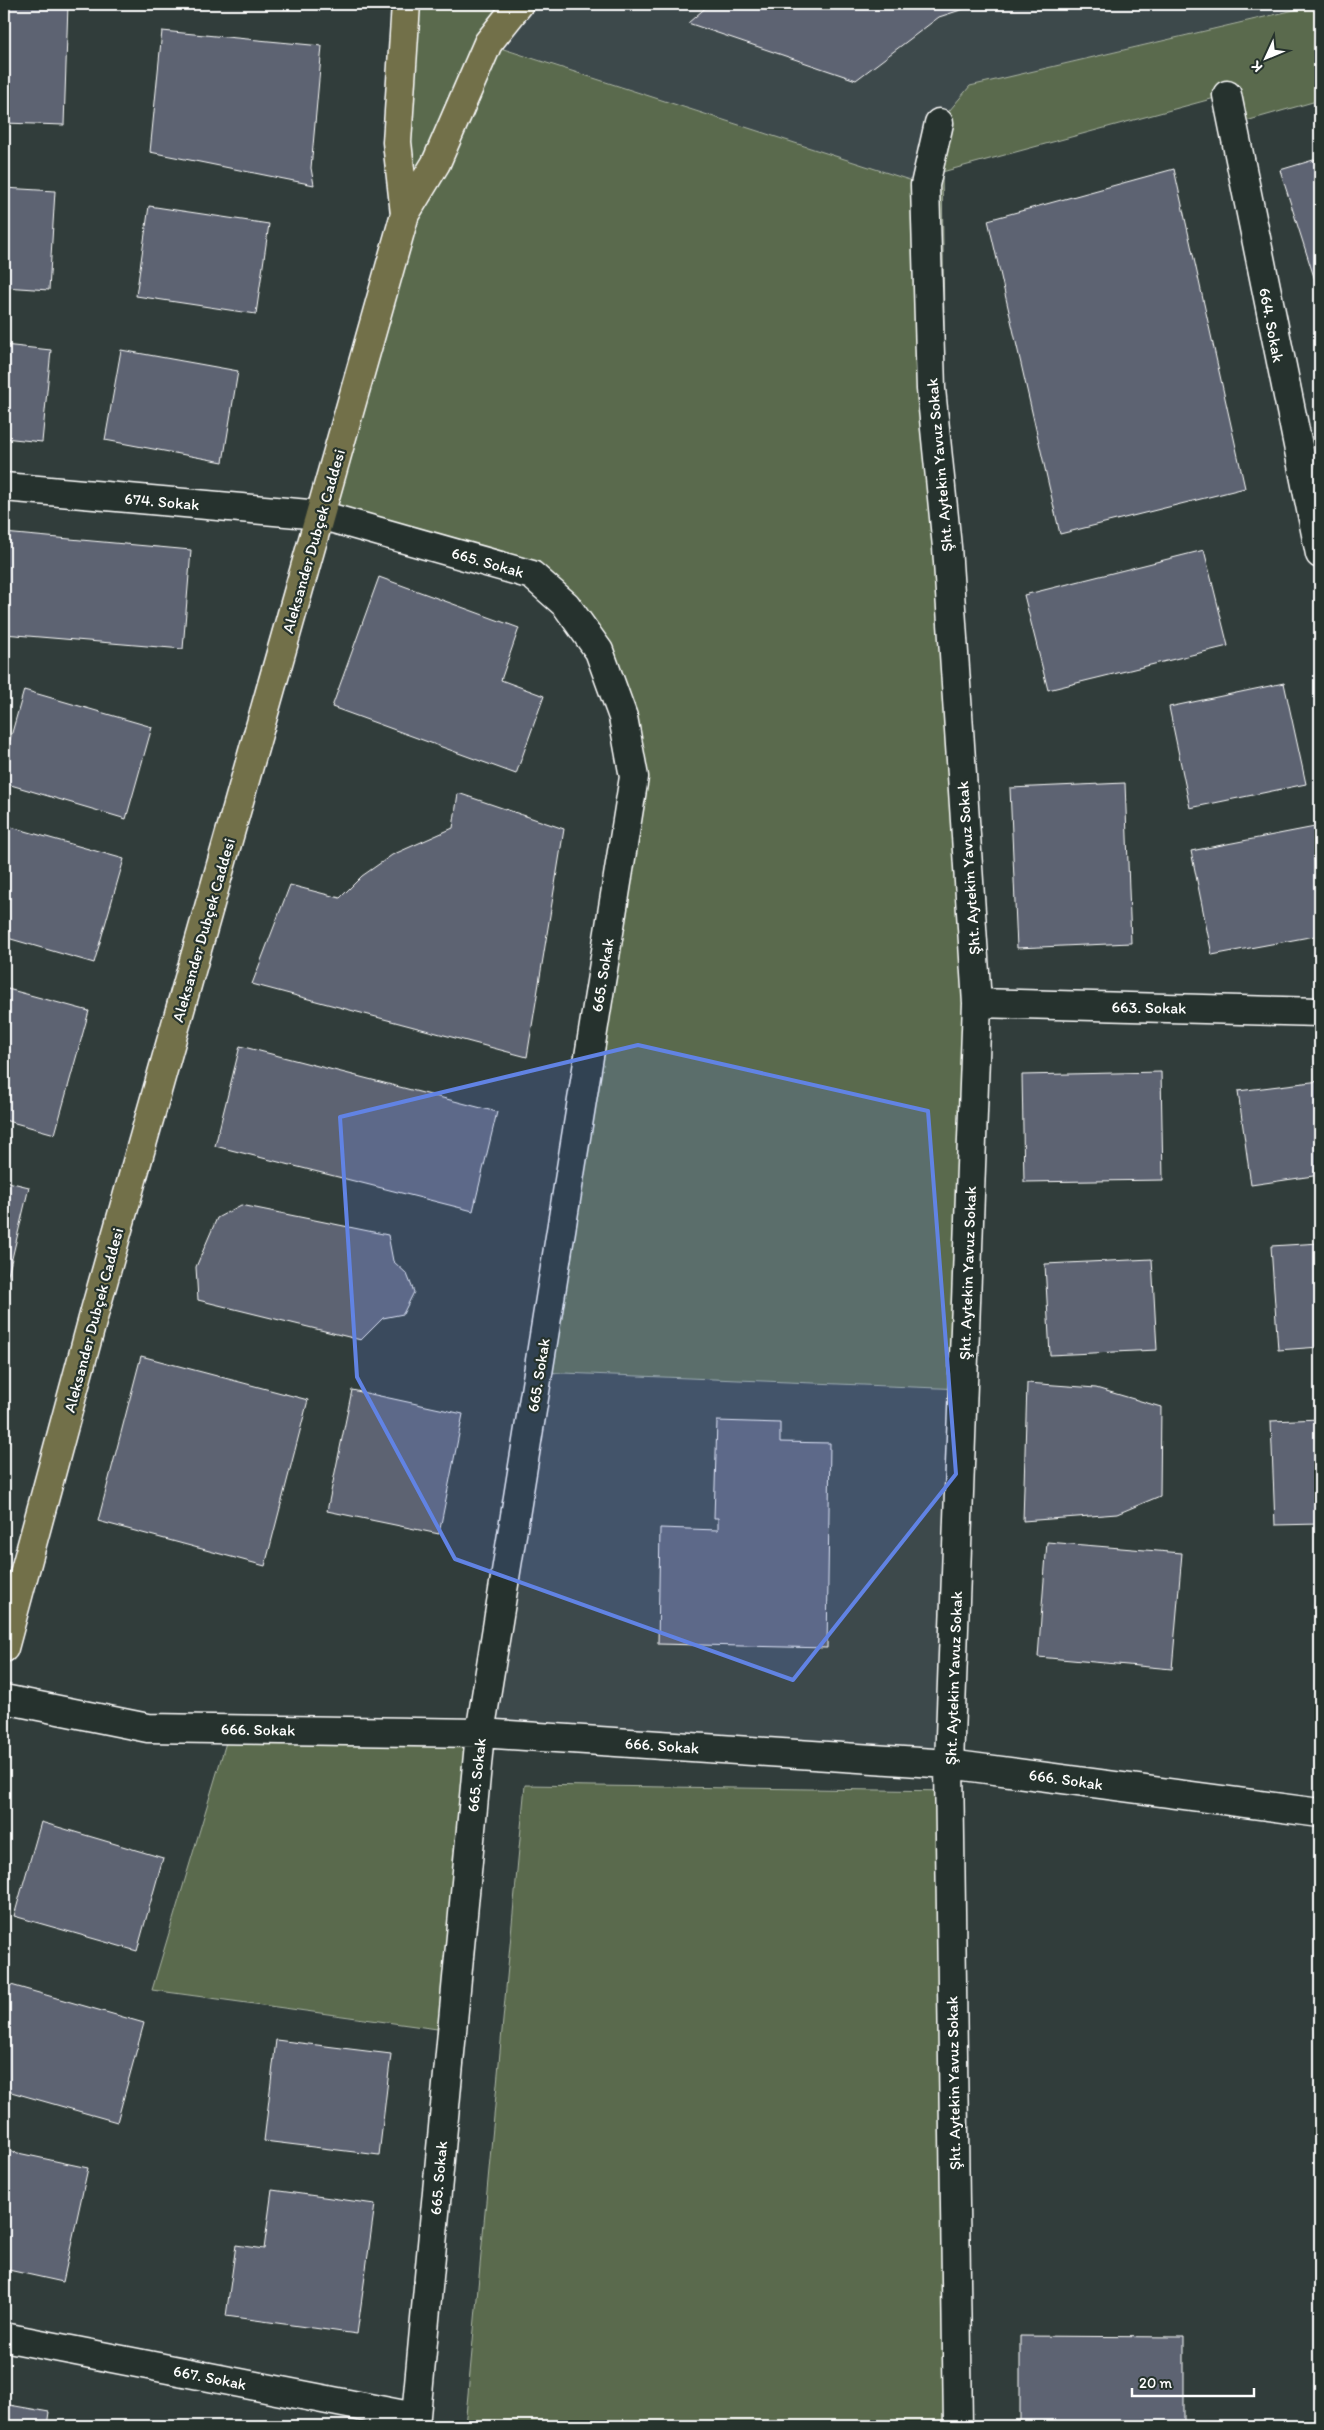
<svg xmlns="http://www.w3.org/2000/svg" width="1324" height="2430" viewBox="0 0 1324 2430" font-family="Itim,sans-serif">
<rect width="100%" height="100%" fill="#313d3b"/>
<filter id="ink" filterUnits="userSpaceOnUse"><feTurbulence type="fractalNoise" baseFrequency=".02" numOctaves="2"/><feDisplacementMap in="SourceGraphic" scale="10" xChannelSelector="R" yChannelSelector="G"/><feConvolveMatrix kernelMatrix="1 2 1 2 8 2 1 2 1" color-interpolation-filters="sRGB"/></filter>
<g filter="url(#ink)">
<!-- built -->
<path fill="#3e494c" d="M519 4H1315L970 86 925 185 488 43Z
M538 1372 963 1389 949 1764 480 1733Z"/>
<!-- green -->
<path fill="#5a6b4e" stroke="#acb5a6" d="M406 4H519L488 44 925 185 939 123 970 86 1320 4V100L1232 125 1226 95 942 172 947 547 977 1003 963 1389 538 1372 634 777 599 651 532 575 320 515 405 214Z
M230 1729 480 1733 452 2031 152 1990Z
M525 1785 950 1791 960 2426H465Z"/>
<!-- building -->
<path fill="#5d6472" stroke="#fff" d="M4 4H68L64 125 4 123Z
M710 4H979L939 17 856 80 688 23Z
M162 31 322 46 311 168 314 185 150 152Z
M1320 158V296L1280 170Z
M1174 169 1245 488 1060 534 988 220Z
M4 188 55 191 49 290 4 287Z
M149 206 269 224 256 314 136 296Z
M4 345 51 350 42 442 4 438Z
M121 350 238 371 223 462 105 440Z
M4 533 191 550 183 649 4 634Z
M1204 550 1228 646 1048 690 1024 595Z
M379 577 519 628 501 680 544 696 516 774 332 707Z
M1284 683 1306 784 1190 808 1169 707Z
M24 690 152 727 126 819 4 783V761Z
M1125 783 1131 943 1017 948 1010 788Z
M458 793 564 829 527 1057 252 984 290 885 340 898 362 876 392 855 453 828Z
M4 825 124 859 94 963 4 937Z
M1320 826V935L1212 955 1191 851Z
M4 988 89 1011 55 1134 4 1120Z
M240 1046 497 1112 473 1211 215 1146Z
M1161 1072 1163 1180 1024 1182 1022 1075Z
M1320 1081V1175L1251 1185 1238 1091Z
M4 1181 29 1187 4 1292Z
M241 1205 388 1235 393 1261 407 1274 414 1292 403 1314 383 1318 361 1340 198 1300 196 1267 217 1218Z
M1320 1243V1347L1278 1350 1271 1246Z
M1152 1259 1157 1350 1050 1355 1045 1264Z
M141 1356 308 1400 265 1566 98 1521Z
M1027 1383 1096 1388 1161 1407 1160 1496 1117 1514 1023 1521Z
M352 1390 463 1414 439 1534 327 1511Z
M1320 1419V1524L1275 1525 1271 1421Z
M717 1421 780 1423V1442L830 1443 827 1648 658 1644 660 1528 718 1530V1518H714Z
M1047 1542 1182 1553 1172 1669 1038 1657Z
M41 1822 163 1858 137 1951 14 1916Z
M4 1983 144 2023 117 2122 4 2090Z
M276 2040 391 2054 379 2155 264 2141Z
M4 2150 88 2168 63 2282 4 2269Z
M272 2190 375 2204 357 2334 226 2316 236 2245 264 2249Z
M1020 2336 1184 2337V2426H1020Z
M4 2404 49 2412 47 2426H4Z"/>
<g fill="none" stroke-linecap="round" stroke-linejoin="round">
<defs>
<path id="minor" d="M1227 95 1320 554
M939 123 925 185 931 389 947 547 977 1003 949 1764 958 2426
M4 487 320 515 532 575 566 605 599 651 623 717 634 777 480 1733 415 2426
M977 1003 1320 1012
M4 1699 148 1728 480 1733 949 1764 1320 1813
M4 2337 415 2417"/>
<path id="major" d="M405 214 397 142 406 4
M4 1648 96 1307 405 214 436 163 488 43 519 4"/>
</defs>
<!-- minor casing -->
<use href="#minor" stroke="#fff" stroke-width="31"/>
<!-- major casing -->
<use href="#major" stroke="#fff" stroke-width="31"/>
<!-- minor -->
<use href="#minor" stroke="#26332d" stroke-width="28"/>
<!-- major -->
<use href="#major" stroke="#726f4a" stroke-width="28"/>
</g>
</g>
<!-- marked area -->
<path fill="#6183e4" fill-opacity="0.2" stroke="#6183e4" stroke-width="4" stroke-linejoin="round" d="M638 1045 928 1111 956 1474 793 1680 455 1559 357 1377 340 1117Z"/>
<g text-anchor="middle" stroke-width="4.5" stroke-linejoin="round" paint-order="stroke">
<!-- street labels -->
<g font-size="16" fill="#fff" stroke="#26332d">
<text transform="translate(1272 325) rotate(79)" y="6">664. Sokak</text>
<text transform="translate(939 465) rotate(-95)" y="6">Şht. Aytekin Yavuz Sokak</text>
<text transform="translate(162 501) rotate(5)" y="6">674. Sokak</text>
<text transform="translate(313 541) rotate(-74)" y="6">Aleksander Dubçek Caddesi</text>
<text transform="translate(488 562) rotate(16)" y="6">665. Sokak</text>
<text transform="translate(968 868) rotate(-94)" y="6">Şht. Aytekin Yavuz Sokak</text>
<text transform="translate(203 930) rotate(-74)" y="6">Aleksander Dubçek Caddesi</text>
<text transform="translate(602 975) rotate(-81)" y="6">665. Sokak</text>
<text transform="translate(1149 1007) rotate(1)" y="6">663. Sokak</text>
<text transform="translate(967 1273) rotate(-88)" y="6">Şht. Aytekin Yavuz Sokak</text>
<text transform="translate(93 1320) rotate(-75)" y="6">Aleksander Dubçek Caddesi</text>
<text transform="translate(538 1375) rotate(-81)" y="6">665. Sokak</text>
<text transform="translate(953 1678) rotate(-88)" y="6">Şht. Aytekin Yavuz Sokak</text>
<text transform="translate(258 1729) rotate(1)" y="6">666. Sokak</text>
<text transform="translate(662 1745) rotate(4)" y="6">666. Sokak</text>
<text transform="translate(476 1775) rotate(-84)" y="6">665. Sokak</text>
<text transform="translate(1066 1779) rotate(8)" y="6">666. Sokak</text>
<text transform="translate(953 2083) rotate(-91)" y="6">Şht. Aytekin Yavuz Sokak</text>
<text transform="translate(438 2178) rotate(-85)" y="6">665. Sokak</text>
<text transform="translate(210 2377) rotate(11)" y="6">667. Sokak</text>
</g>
</g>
<!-- margin -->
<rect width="1324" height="2430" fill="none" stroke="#26332d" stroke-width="20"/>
<rect x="10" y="10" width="1304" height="2410" fill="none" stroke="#fff" stroke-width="2" filter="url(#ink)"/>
<!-- north arrow -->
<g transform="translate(1266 58) rotate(226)" stroke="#26332d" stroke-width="4" paint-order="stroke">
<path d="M0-4L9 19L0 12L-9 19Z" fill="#ffffff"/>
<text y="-8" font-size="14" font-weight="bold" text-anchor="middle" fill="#ffffff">K</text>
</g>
<!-- scale -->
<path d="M1132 2388v8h122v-8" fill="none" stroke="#ffffff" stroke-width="2.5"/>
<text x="1139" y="2388" font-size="15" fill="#ffffff" stroke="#26332d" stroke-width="4" paint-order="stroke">20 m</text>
</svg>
